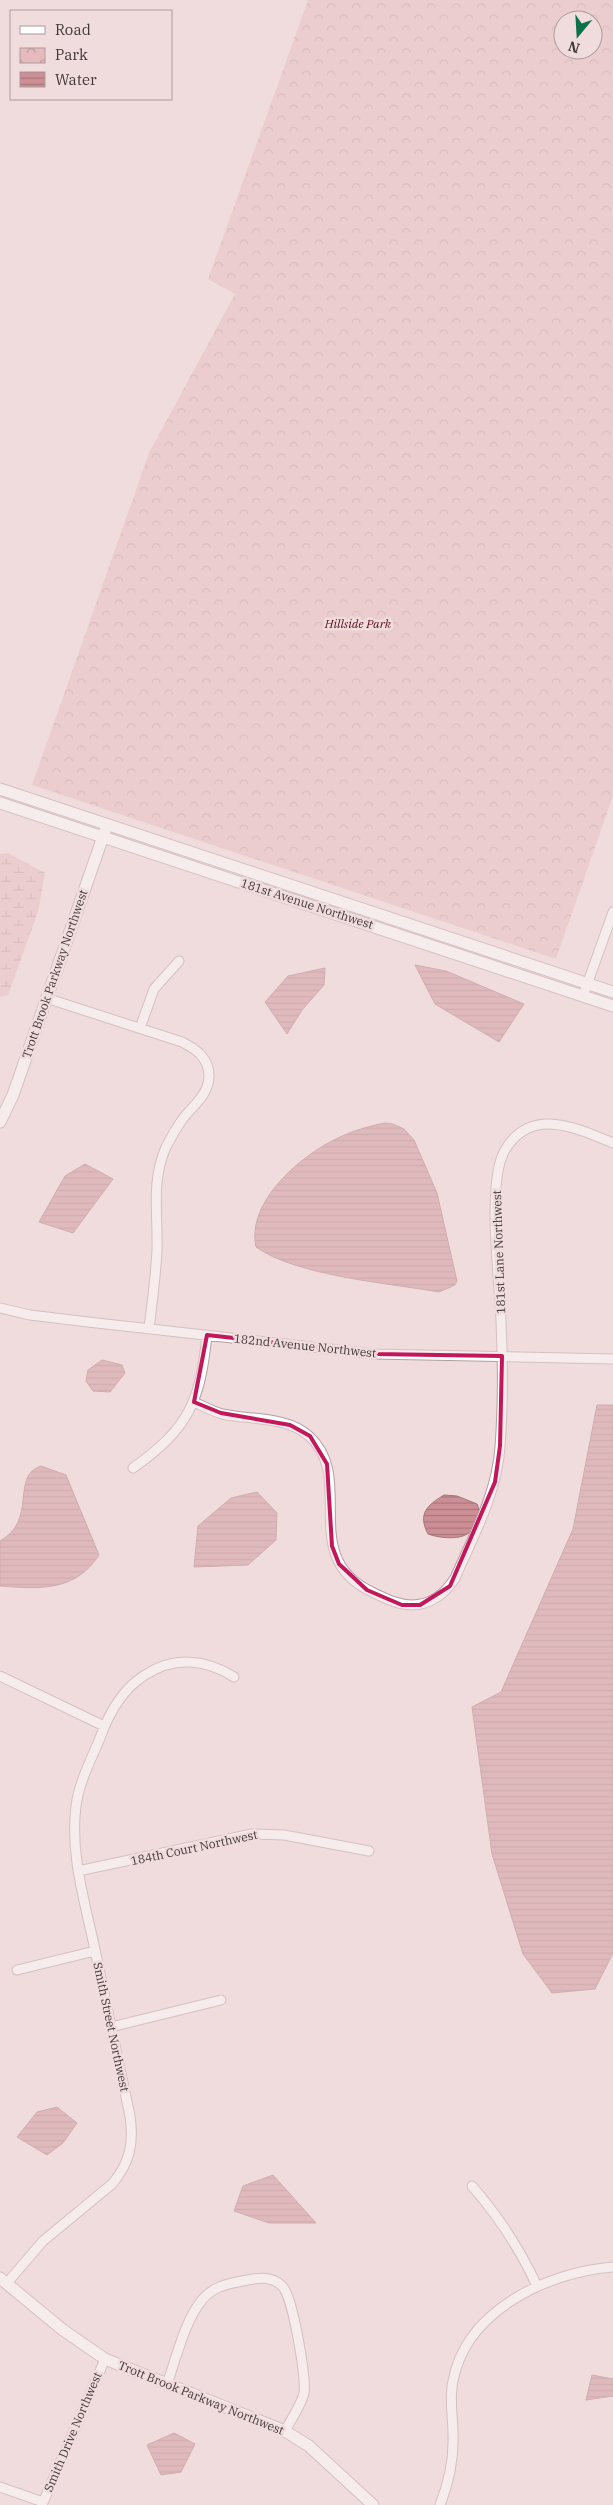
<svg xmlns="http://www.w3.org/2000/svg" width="613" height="2505" viewBox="0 0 613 2505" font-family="'IBM Plex Serif',serif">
<defs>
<pattern id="wetland-marsh" width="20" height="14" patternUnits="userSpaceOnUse" patternTransform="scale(1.25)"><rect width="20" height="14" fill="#e6bbbe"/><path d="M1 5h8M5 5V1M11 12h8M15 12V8" fill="none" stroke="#bc999b"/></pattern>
<pattern id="park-crowns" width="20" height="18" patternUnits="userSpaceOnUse" patternTransform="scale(1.25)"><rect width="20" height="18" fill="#e6bbbe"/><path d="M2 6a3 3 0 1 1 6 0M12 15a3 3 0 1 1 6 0" fill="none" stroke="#bc999b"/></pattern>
<pattern id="water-rules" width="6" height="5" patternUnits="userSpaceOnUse" patternTransform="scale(1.25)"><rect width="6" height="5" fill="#cd8f95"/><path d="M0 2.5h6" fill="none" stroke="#a8767b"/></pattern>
</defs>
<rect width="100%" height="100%" fill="#f1dcdd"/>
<!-- wetland -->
<path fill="url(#wetland-marsh)" d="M8 853 45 873 38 912 8 995 0 997V854Z"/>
<!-- park -->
<path fill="url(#park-crowns)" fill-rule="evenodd" d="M308 0H613V796L556 959 32 785 149 453 235 294 208 279ZM563 20H593V50H563Z"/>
<!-- water -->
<path fill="url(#water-rules)" stroke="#a37579" d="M415 965 446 971 524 1004 499 1042 435 1004Z
M325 968 324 985 302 1010 287 1034 265 1002 288 976Z
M385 1123 393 1124 404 1129 414 1140 437 1193 457 1281 455 1285 439 1292C388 1283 297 1276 256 1247 246 1202 301 1155 338 1138 352 1131 369 1126 385 1123Z
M85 1164 113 1179 73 1233 39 1222 65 1176Z
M102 1360 122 1365 125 1373 110 1392 93 1391 86 1381 88 1370Z
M597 1405H613V1953L595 1989 552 1993 523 1954 492 1854 472 1707 501 1692 573 1529Z
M41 1466 66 1475 99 1555C75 1592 39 1589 0 1586V1541C38 1520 10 1476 41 1466Z
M257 1492 277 1513 276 1540 248 1565 194 1567 198 1526 231 1498Z
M444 1495 457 1496 477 1504 480 1512C477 1518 475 1526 471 1531 462 1541 439 1538 428 1534 417 1513 428 1505 444 1495Z
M57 2107 77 2123 63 2143 47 2155 17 2137 37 2112Z
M273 2175 316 2223H269L234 2211 243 2186Z
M592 2375 613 2379V2396L586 2400Z
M174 2433 195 2444 181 2472 161 2475 147 2445Z"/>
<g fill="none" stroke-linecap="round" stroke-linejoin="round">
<defs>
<path id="street" d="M583 996 613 912
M46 998 182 1042C196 1049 209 1058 209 1076 209 1095 192 1106 182 1120 176 1128 171 1138 166 1147 151 1181 158 1213 157 1249 156 1275 152 1302 149 1329
M140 1028 154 989 179 961
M0 1308 30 1315 88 1322 374 1354 613 1359
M194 1402C203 1406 212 1411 222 1414 250 1420 287 1416 309 1436 357 1479 297 1557 372 1592 385 1598 397 1605 412 1605 430 1605 445 1594 455 1578 473 1537 497 1493 500 1447 503 1406 503 1363 501 1322 500 1283 486 1182 505 1150 531 1106 577 1128 613 1143
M133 1468C189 1428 200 1402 207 1335
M0 1676 104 1726
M78 1871 252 1834 284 1835 369 1851
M17 1970 95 1951
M111 2027 221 2000
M472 2186C499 2217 520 2249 537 2286
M7 2283 43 2241 112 2184C130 2163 134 2143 130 2116 118 2059 106 2002 94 1945 84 1899 70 1853 76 1806 79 1782 91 1760 100 1738 109 1713 122 1689 145 1675 174 1656 206 1659 234 1677
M167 2384C176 2359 185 2320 202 2300 212 2287 227 2284 242 2281 256 2278 271 2275 282 2286 293 2296 306 2377 304 2393 301 2406 291 2419 285 2431
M0 2487 43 2502
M42 2505 105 2359
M440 2505C449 2482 454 2458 453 2434 453 2417 449 2398 453 2381 466 2310 548 2272 613 2267"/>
<path id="secondary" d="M0 789 613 992
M0 803 613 1006
M0 1122 13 1095 105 831
M0 2278 63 2330 105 2359 285 2431 309 2446 373 2505"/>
</defs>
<!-- street casing -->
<use href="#street" stroke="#b29ea0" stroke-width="11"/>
<!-- secondary casing -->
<use href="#secondary" stroke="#b29ea0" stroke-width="13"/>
<!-- street -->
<use href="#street" stroke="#fff" stroke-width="9"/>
<!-- secondary -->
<use href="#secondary" stroke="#fff" stroke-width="11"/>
</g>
<!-- marked area -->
<path d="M0 0H613V2505H0ZM207 1335 374 1354 502 1356 500 1446 495 1482 450 1586 420 1605H402L367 1590 339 1564 332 1546 327 1464 310 1436 290 1425 221 1413 194 1402Z" fill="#f1dcdd" fill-opacity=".55" fill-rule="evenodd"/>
<path fill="none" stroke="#c2185b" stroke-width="4" stroke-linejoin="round" d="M207 1335 374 1354 502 1356 500 1446 495 1482 450 1586 420 1605H402L367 1590 339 1564 332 1546 327 1464 310 1436 290 1425 221 1413 194 1402Z"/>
<g text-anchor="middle" stroke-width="5" stroke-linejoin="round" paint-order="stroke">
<!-- park labels -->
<g font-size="12" font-style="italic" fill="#590e20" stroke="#f1dcdd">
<text x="358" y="628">Hillside Park</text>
</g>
<!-- street labels -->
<g font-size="12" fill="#413839" stroke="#f1dcdd">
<text transform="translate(307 904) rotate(18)" y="4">181st Avenue Northwest</text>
<text transform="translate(55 974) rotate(-71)" y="4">Trott Brook Parkway Northwest</text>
<text transform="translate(499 1252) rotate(-92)" y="4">181st Lane Northwest</text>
<text transform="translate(305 1346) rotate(6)" y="4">182nd Avenue Northwest</text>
<text transform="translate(194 1848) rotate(-12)" y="4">184th Court Northwest</text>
<text transform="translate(111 2027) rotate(78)" y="4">Smith Street Northwest</text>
<text transform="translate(201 2398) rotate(22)" y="4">Trott Brook Parkway Northwest</text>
<text transform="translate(73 2432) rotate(-67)" y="4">Smith Drive Northwest</text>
</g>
</g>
<!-- legend -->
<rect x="10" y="10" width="162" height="90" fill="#f1dcdd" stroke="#ab9a9b"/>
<rect x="20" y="26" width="25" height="8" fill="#ffffff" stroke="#ab9a9b"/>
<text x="55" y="35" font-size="15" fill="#413839">Road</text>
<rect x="20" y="48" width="25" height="15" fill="url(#park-crowns)" stroke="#ab9a9b"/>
<text x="55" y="60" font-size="15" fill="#413839">Park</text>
<rect x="20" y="72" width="25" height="15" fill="url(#water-rules)" stroke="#ab9a9b"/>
<text x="55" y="85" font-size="15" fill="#413839">Water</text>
<!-- north arrow -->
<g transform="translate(578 35) rotate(198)"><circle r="24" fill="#f1dcdd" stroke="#ab9a9b"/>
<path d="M0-4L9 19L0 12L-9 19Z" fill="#0c7148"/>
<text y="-8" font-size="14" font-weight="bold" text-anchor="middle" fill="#413839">N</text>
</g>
</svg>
